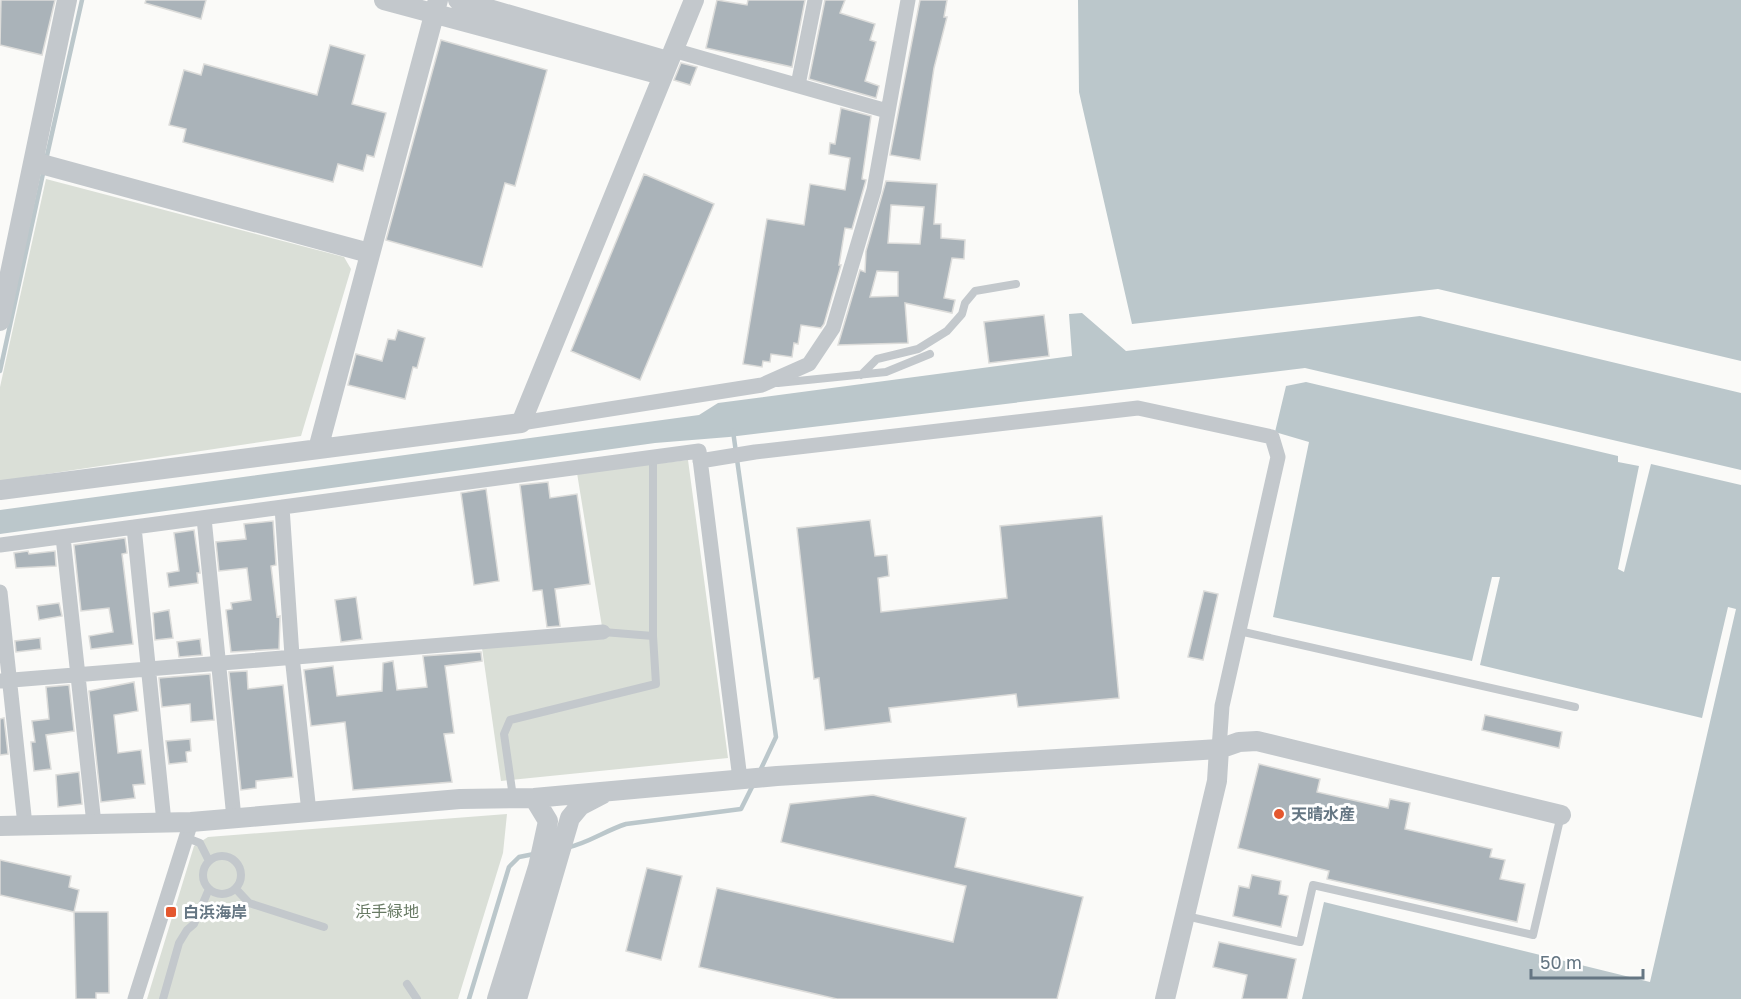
<svg xmlns="http://www.w3.org/2000/svg" width="1741" height="999" viewBox="0 0 1741 999" font-family="'Golos Text','Noto Sans JP',sans-serif">
<rect width="100%" height="100%" fill="#fafaf8"/>
<!-- green -->
<path fill="#dadfd7" d="M46 179 344 257 351 269 301 436 0 481V387Z
M688 460 728 758 501 781 482 648 604 639 577 473Z
M507 814 503 853 458 999H147L194 846 208 837Z"/>
<!-- water -->
<path fill="#bbc7cb" d="M1078 0H1741V361L1438 289 1132 324 1079 92Z
M1082 313 1126 351 1420 316 1741 393V470L1305 368 729 437 655 443 0 534V510L699 415 718 403 1072 356 1069 314Z
M1306 382 1618 456V462L1639 466 1618 569 1624 572 1651 464 1741 485V999H1302L1324 902 1650 982 1736 609 1728 607 1702 718 1480 665 1500 577H1492L1472 661 1273 617 1309 442 1275 432 1286 386Z"/>
<g fill="none" stroke-linecap="round" stroke-linejoin="round">
<!-- stream -->
<path stroke="#bbc7cb" stroke-width="4.5" d="M46 160 82 0
M0 371 44 169
M733 431 776 737 759 773
M566 848C589 843 604 831 626 824L741 809 754 783
M469 999 509 867 519 857 534 854"/>
</g>
<!-- building -->
<path fill="#aab3b9" stroke="#dcdcda" stroke-width="1.5" fill-rule="evenodd" d="M1 0H55L42 55 0 45Z
M146 0H206L201 19 145 3Z
M717 0 747 5 748 0H805L792 67 706 48Z
M825 0H845L840 13 875 24 870 40 876 42 865 81 879 86 876 98 809 79Z
M920 0H947L944 17H947L934 68 920 160 890 155Z
M441 40 547 70 515 186 505 183 482 267 386 240Z
M330 45 365 55 352 104 386 113 374 157 367 155 363 171 338 164 333 182 183 142 186 129 169 125 184 70 201 75 204 64 317 95Z
M681 63 697 67 690 85 674 80Z
M841 108 871 116 862 179 866 180 852 229 845 228 839 265H841L824 324 821 328 801 325 798 344 794 343 792 357 771 354 770 362 763 361 762 367 743 364 767 219 804 225 810 184 845 190 850 158 829 154 830 143 835 144Z
M644 174 714 204 640 380 571 351Z
M886 181 937 184 934 224H941V238L965 240 964 259 952 258 944 298 955 300 952 313 905 303 908 343 838 345 860 270 865 272 866 251ZM891 205 924 207 920 244 888 243ZM877 271 898 272V296L870 297Z
M1044 315 1049 356 989 363 984 322Z
M398 330 425 338 417 368 413 367 405 399 348 385 356 354 382 361 388 339 395 340Z
M548 482 550 498 577 494 590 584 555 589 560 626 547 627 542 590 533 591 520 485Z
M486 489 499 581 474 585 461 493Z
M1102 516 1119 698 1018 707 1016 694 889 708 891 722 825 730 819 678 814 679 797 528 870 520 875 556 887 555 889 576 878 578 881 612 1007 598 1000 526Z
M273 521 276 565 271 566 277 617 280 616 279 649 231 652 226 610 232 609 231 603 251 600 247 568 219 571 216 542 246 539 244 524Z
M194 530 200 573H197L198 583 169 587 167 573 179 571 174 533Z
M125 538 127 553 122 554 133 644 91 649 89 636 113 632 109 608 81 611 74 545Z
M28 551 29 554 55 551 56 566 16 568 14 553Z
M1204 591 1218 594 1203 660 1188 657Z
M356 597 362 639 341 642 335 600Z
M59 603 62 616 39 620 37 606Z
M169 610 173 638 155 640 153 613Z
M40 638 41 649 16 652 15 641Z
M200 639 202 655 179 657 177 642Z
M481 652 482 661 445 666 454 733 444 734 452 782 353 790 345 722 311 726 304 670 333 666 337 696 382 691 383 663 393 661 397 690 427 687 423 656Z
M247 671 248 689 283 685 293 777 256 781V788L241 790 229 672Z
M210 674 214 720 191 722 190 704 162 707 159 678Z
M134 682 138 711 114 715 118 753 141 750 145 784 133 785 135 798 101 802 89 691Z
M69 685 74 731 46 735 51 769 34 771 31 742H35L32 721 49 719 46 687Z
M1485 715 1562 732 1559 748 1482 730Z
M4 718 8 754 0 755V719Z
M190 739 191 751 186 752 187 762 169 764 166 741Z
M1259 764 1320 779 1317 792 1388 808 1390 799 1410 803 1405 829 1492 849 1490 857 1505 860 1500 879 1525 884 1517 922 1327 879 1329 871 1238 848Z
M79 772 82 804 58 807 56 775Z
M873 795 966 818 955 867 1083 897 1057 999H837L699 967 717 888 953 942 966 886 781 842 790 804Z
M0 860 71 876 69 887 79 890 74 912 0 895Z
M647 868 682 876 661 960 626 951Z
M1252 875 1281 881 1279 894 1288 896 1281 927 1233 916 1239 886 1249 888Z
M74 912H108L109 993H96V999H76Z
M1219 942 1296 959 1287 999H1242L1247 975 1213 967Z"/>
<g fill="none" stroke-linecap="round" stroke-linejoin="round">
<!-- service -->
<path stroke="#c3c8cc" stroke-width="8" d="M861 375 877 359 918 349 947 331 962 314 965 303 975 291 1016 284
M778 383 886 372 930 354
M1239 631 1575 707
M603 632 653 636
M513 797 504 734 510 720 656 684 653 636V457
M187 838 200 843 209 861
M203 875a19 19 0 1 1 38 0a19 19 0 1 1-38 0Z
M236 889 249 903 324 927
M1186 916 1300 942 1313 885 1533 935 1561 815
M407 984 417 999
M163 999 179 943 187 930 194 924 209 889"/>
<!-- minor -->
<path stroke="#c3c8cc" stroke-width="15" d="M673 50 887 111
M798 85 815 0
M521 423 762 385 809 364 833 328 874 190 908 0
M700 461 755 452 1138 408 1272 437 1278 457 1222 706 1219 749
M282 507 292 656 309 812
M204 518 234 818
M134 527 164 822
M63 537 94 824
M0 545 699 451 740 779
M0 592 25 825
M0 681 603 632
M135 999 191 822"/>
<!-- tertiary -->
<path stroke="#c3c8cc" stroke-width="20" d="M384 0 662 75
M458 0 668 61
M34 162 369 253
M0 321 67 0
M318 449 438 0
M0 490 521 423 694 0
M1219 749 1239 742 1257 741 1561 815
M0 826 191 822 460 799 534 798 777 776 1219 749 1217 781 1165 999
M497 999 538 867 548 821 534 798
M517 999 570 818 580 806 603 794"/>
</g>
<!-- markers -->
<g fill="#e4572e" stroke="#fff" stroke-width="2">
<circle cx="1279" cy="814" r="6"/>
<rect x="165" y="906" width="12" height="12" rx="3"/>
</g>
<g text-anchor="middle" stroke-width="6" stroke-linejoin="round" paint-order="stroke">
<!-- poi labels -->
<g font-size="16" font-weight="bold" fill="#657683" stroke="#fff" text-anchor="start">
<text x="1291" y="820">天晴水産</text>
<text x="183" y="918">白浜海岸</text>
</g>
<!-- park labels -->
<g font-size="16" fill="#687a64" stroke="#fff">
<text x="387" y="917">浜手緑地</text>
</g>
</g>
<!-- scale -->
<path d="M1531 969v9h112v-9" fill="none" stroke="#657683" stroke-width="3"/>
<text x="1540" y="969" font-size="18" fill="#657683" stroke="#ffffff" stroke-width="4.5" paint-order="stroke">50 m</text>
</svg>
